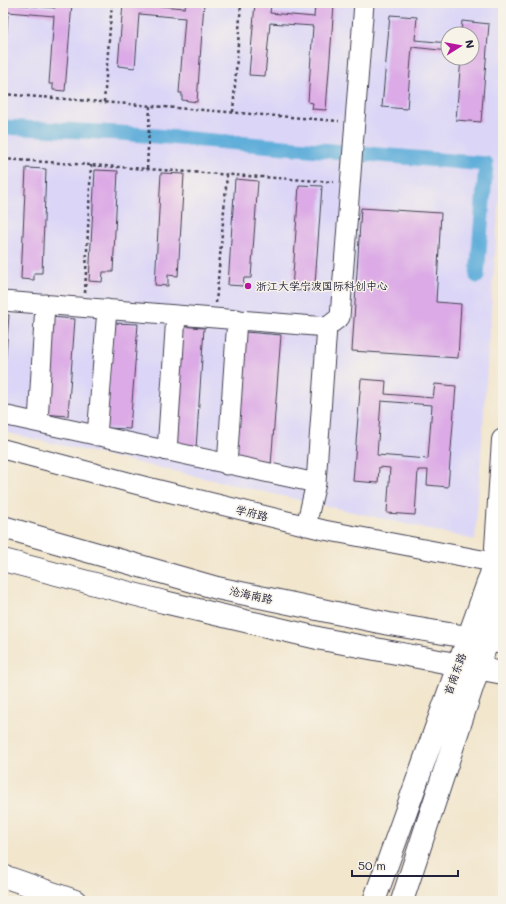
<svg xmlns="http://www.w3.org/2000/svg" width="506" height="904" viewBox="0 0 506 904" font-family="Mali,'LXGW WenKai TC',sans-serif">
<rect width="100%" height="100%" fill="#f7f3e8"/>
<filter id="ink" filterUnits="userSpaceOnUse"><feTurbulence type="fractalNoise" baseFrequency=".025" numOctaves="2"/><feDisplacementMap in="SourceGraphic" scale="8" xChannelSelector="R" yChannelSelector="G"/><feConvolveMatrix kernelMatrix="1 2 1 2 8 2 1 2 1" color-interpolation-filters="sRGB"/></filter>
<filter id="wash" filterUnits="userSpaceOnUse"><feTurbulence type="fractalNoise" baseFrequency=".012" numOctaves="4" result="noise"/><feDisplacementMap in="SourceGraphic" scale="16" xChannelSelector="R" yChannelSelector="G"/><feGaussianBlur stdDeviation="0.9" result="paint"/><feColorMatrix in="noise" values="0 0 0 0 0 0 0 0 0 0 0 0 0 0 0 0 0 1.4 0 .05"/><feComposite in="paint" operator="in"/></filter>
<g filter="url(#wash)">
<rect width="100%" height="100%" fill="#f2e6cd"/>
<!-- built -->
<path fill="#dbd6f7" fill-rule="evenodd" d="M3 3H503V141L475 540 3 432ZM448 34H472V58H448Z"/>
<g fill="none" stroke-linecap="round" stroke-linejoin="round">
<!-- canal -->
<path stroke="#61aeda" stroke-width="15" d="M3 127 120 133 486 164 477 276"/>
</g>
<g id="blocks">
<!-- building -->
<path fill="#dcaae6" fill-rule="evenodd" d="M3 3 55 8V3H72L65 91 53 90V84H49L54 16 8 12 5 57 3 56Z
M123 3 185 8 186 3H204L197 102 182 100V93H179L185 18 139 14 135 68 118 66Z
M255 3H271L270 13 314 17 315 4 334 5 326 110 312 109 313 103 308 102 313 26 270 23 265 76 249 75Z
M390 15 417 17 415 40 448 43V51L412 47 407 109 382 107Z
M462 21 489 24 481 122 456 120 461 58H472V34H461Z
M26 168 46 169 42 273H34V280L21 279Z
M95 170 118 171 113 272H103L102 282 89 281Z
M161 173 184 174 178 276 168 275V286L155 285Z
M235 179 258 181 251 278H244L243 286 228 285Z
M299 185 322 186 315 284 308 283V291L292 290Z
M361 208 441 213 436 302 461 304 458 358 352 351Z
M3 314 9 315 4 380H3Z
M50 317 75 319 68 416 43 414Z
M114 323 138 324 130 429 106 428Z
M180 326 204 328 196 449 172 447Z
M245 332 281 335 271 465 235 462Z
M361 379 386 381 385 394 433 398 435 384 456 386 448 487 427 485 428 470H418L415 515 387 513 390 468 379 467 378 483 353 481ZM381 401 432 405 428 459 377 455Z"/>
</g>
</g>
<g filter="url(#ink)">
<use href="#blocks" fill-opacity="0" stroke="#413f51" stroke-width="1"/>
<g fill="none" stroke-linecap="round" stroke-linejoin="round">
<defs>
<path id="minor" d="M3 301 327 327 316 483 306 526
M327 327 340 317 364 3
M3 415 316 483
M38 422 45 304
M97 436 107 309
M3 449 143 486 324 530 503 564
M167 451 176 315
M227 465 237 319"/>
<path id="major" d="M3 527 217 588 389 624 503 643
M3 560 164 602 322 639 503 673
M374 901 495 563 503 440
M402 901 503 593"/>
<path id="highway" d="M3 876 75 901"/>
</defs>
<!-- minor casing -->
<use href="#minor" stroke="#413f51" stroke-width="21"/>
<!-- major casing -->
<use href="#major" stroke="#413f51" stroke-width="24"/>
<!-- highway casing -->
<use href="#highway" stroke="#413f51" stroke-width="24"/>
<!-- path -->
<path stroke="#413f51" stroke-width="2.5" stroke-dasharray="3 3" stroke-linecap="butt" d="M3 94 339 121
M104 102 112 3
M233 112 241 3
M3 159 334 182
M147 169 150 106
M85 293 91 165
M216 303 227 175"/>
<!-- minor -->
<use href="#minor" stroke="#fff" stroke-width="19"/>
<!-- major -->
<use href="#major" stroke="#fff" stroke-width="22"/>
<!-- highway -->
<use href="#highway" stroke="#fff" stroke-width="22"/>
</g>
</g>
<!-- markers -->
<circle fill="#b5179e" stroke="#f7f3e8" stroke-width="1.5" cx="248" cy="286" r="4"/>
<g text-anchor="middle" stroke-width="3" stroke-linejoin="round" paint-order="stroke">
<!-- poi labels -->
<g font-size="11" fill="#22223b" stroke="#f7f3e8" text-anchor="start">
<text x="256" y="290">浙江大学宁波国际科创中心</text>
</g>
<!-- street labels -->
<g font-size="11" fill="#22223b" stroke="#f7f3e8">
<text transform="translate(252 513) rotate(14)" y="4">学府路</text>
<text transform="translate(251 595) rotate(12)" y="4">沧海南路</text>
<text transform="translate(455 674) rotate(-70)" y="4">首南东路</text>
</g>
</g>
<!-- margin -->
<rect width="506" height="904" fill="none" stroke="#f7f3e8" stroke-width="16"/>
<!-- north arrow -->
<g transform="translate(460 46) rotate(79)"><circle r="19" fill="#f7f3e8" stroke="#a29fa3"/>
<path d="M0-3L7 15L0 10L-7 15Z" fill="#b5179e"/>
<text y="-6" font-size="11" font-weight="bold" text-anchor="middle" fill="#22223b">N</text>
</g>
<!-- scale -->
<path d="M352 870v6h106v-6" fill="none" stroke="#22223b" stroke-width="2"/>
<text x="358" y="870" font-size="12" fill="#22223b" stroke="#f7f3e8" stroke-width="3" paint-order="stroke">50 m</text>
</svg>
